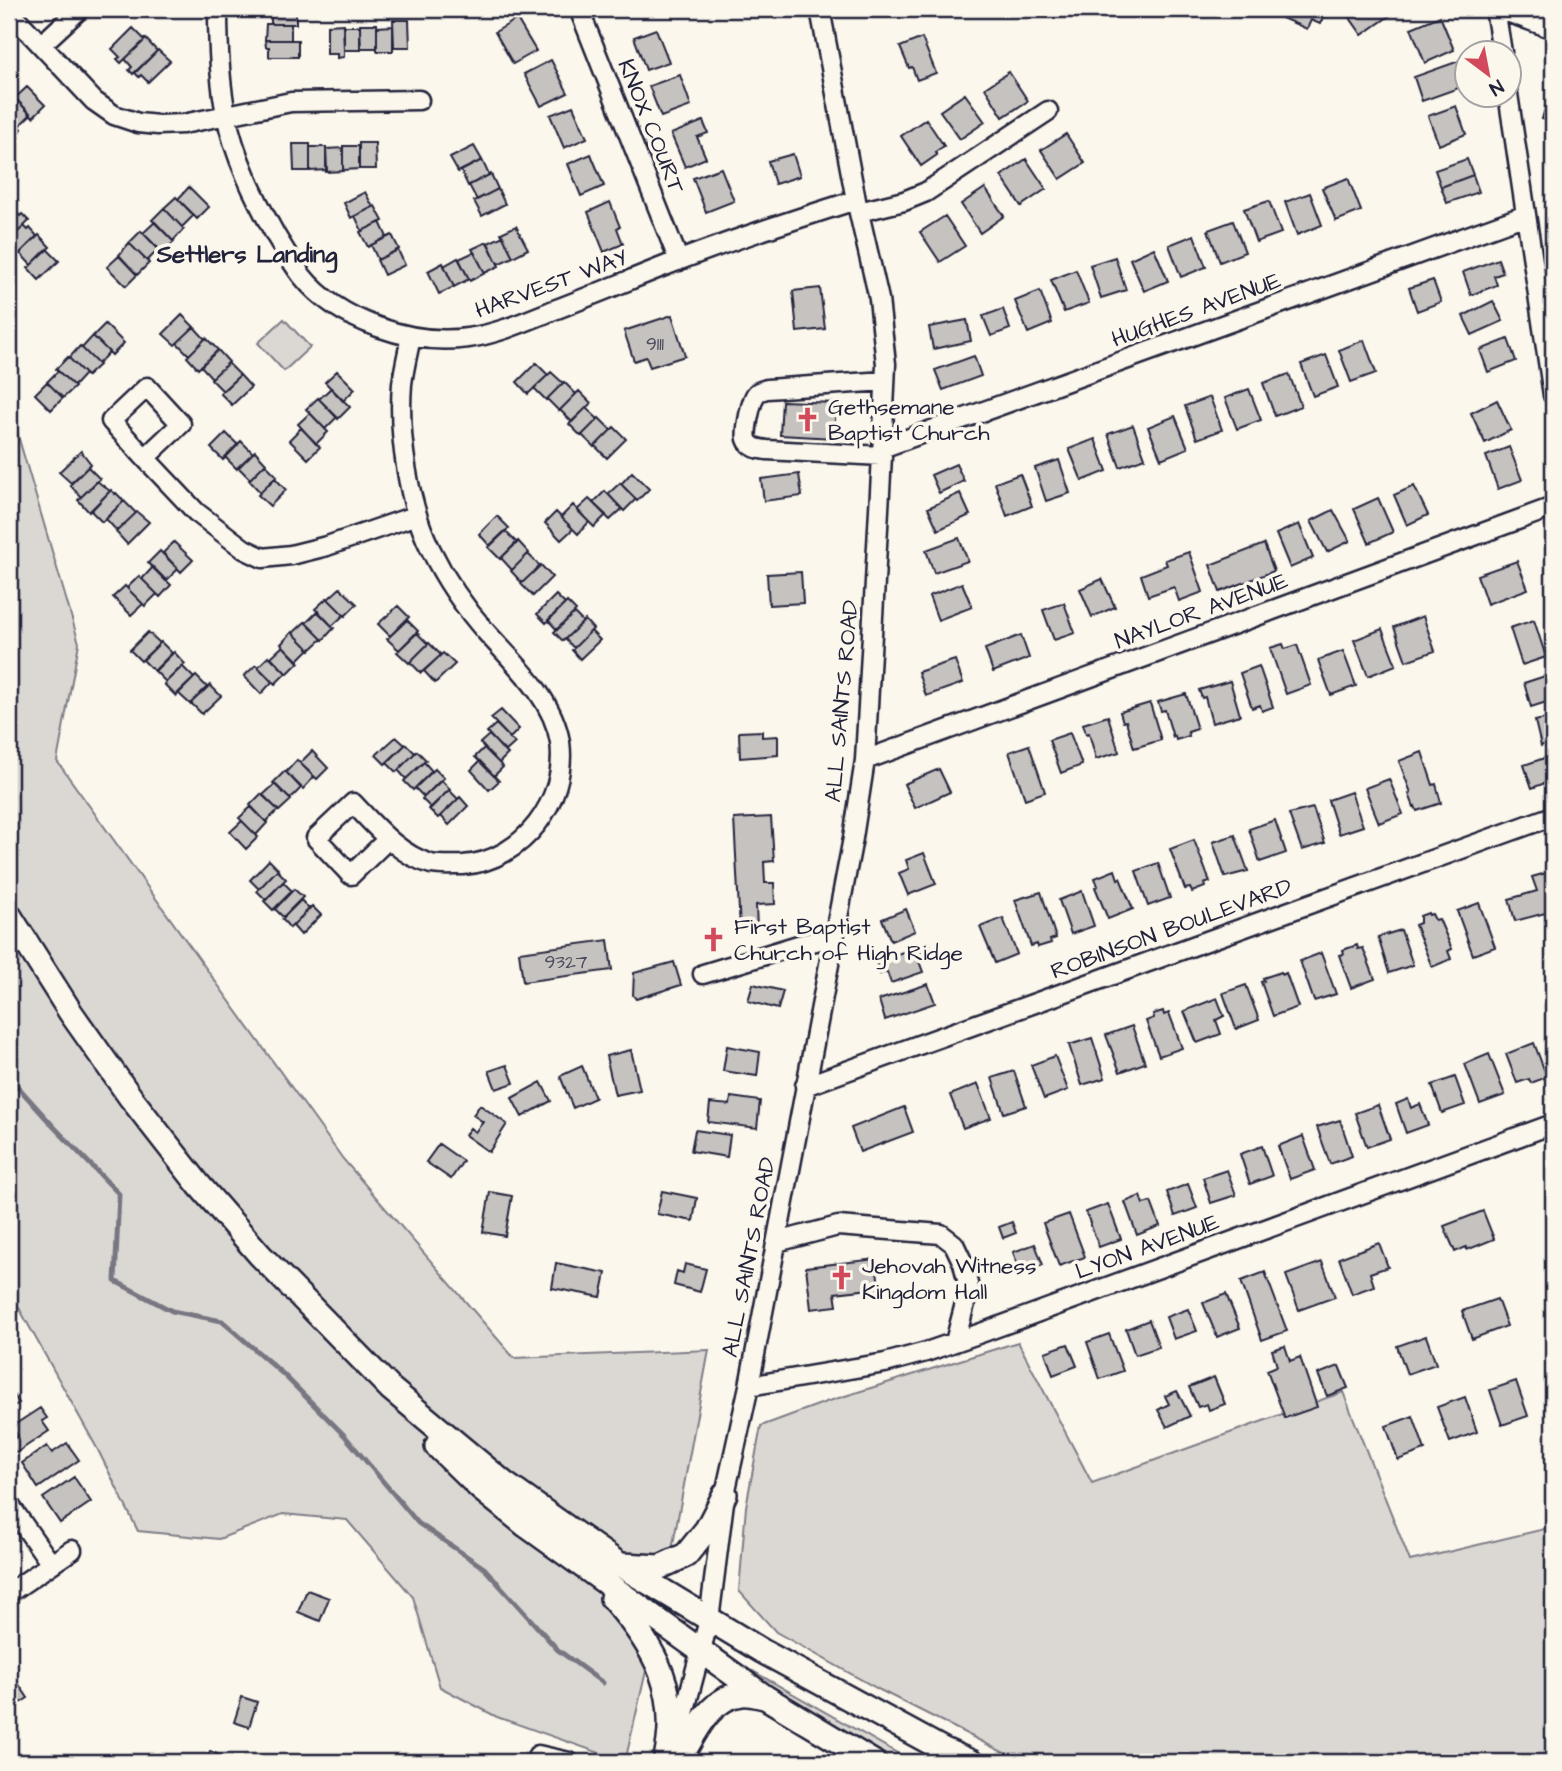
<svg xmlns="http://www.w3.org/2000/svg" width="1562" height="1771" viewBox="0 0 1562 1771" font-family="'Architects Daughter',sans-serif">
<rect width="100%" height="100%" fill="#fbf7ec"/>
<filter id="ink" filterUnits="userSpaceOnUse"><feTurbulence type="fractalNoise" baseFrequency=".0143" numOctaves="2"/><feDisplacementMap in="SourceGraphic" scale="14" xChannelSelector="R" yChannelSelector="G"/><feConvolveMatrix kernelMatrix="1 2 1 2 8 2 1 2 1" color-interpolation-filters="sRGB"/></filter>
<g filter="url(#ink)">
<!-- green -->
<path fill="#dbd8d3" stroke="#7e7d87" stroke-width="2" d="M284 319 310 347 284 371 258 343Z
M9 405 79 643 57 761 343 1159 514 1358 709 1350 664 1593 625 1762 497 1717 440 1687 413 1597 347 1520 283 1514 219 1539 138 1531 98 1450 9 1290Z
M1018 1342 1092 1483 1343 1392 1410 1561 1553 1527V1762H1022L880 1690 776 1632 739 1591 746 1507 761 1426 826 1402Z
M753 1671 906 1758 915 1762H897L856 1740 752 1675Z"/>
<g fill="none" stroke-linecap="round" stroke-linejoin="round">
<!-- stream -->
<path stroke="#787681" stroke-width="5" d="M9 1077 54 1127 119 1194 115 1281 172 1311 222 1321 283 1374 344 1435 418 1523 484 1568 558 1650 603 1683"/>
</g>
<!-- building -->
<path fill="#c6c2c0" stroke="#22223b" stroke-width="2" d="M271 9H296V24H271Z
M1286 9H1328L1320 24 1311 20 1307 29 1282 18Z
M1358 9H1388L1392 14 1362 35 1348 15Z
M1440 16 1454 50 1425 63 1411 28Z
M517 19 536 51 513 64 495 32Z
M393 20H409L410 47H394Z
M266 24H291V40H265Z
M344 24V57L337 58V54H327V25Z
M360 24H377V48H360Z
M343 26H360L361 50H344Z
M393 26V51H377V27Z
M133 28 145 40 121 63 117 59 120 57 112 49Z
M656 29 669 62 646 70 634 37Z
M922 38 936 73 917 80 912 67 909 68 900 47Z
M146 39 157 51 133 74 129 70 132 67 125 59Z
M265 40H298V57H269V47H266Z
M158 50 170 61 148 82 141 75 139 77 135 73Z
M551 60 568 93 541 106 524 74Z
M1459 61 1467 85 1422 101 1414 77Z
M1009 72 1028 101 1003 117 985 88Z
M680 75 691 106 661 117 649 86Z
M27 87 45 105 33 117 15 98Z
M965 94 985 122 960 139 940 111Z
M1549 95 1553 97V122L1542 119Z
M14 97 31 114 19 126 9 115V102Z
M573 106 587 138 564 148 550 115Z
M1456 106 1466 134 1439 145 1428 116Z
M9 115 22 129 10 140 9 139Z
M926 119 944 146 935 152 937 155 921 166 901 136Z
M703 121 708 133 697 137 706 158 685 167 671 134Z
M1066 134 1085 163 1060 179 1041 150Z
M359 143H375L376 169H359Z
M293 144H310V171H294Z
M343 146H359V169L343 170Z
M474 146 482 160 458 172 450 158Z
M310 147H326L327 170 310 171Z
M343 148V171L326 172V149Z
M591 154 604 186 581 196 568 164Z
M793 154 800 176 775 184 768 161Z
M1026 159 1046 189 1021 206 1001 176Z
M1467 159 1473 175 1441 187 1435 170Z
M482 160 489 175 468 186 461 171Z
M721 168 734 201 706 212 693 178Z
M491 174 498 189 477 200 469 185Z
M1473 175 1479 192 1447 203 1441 187Z
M1348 178 1361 211 1336 221 1322 188Z
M189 187 209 207 197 219 178 199Z
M985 188 1004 216 980 233 961 204Z
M498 189 505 204 482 216 474 201Z
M365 192 373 207 351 218 344 203Z
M1310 193 1322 225 1297 235 1285 202Z
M176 197 194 215 182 227 164 208Z
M1269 201 1281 233 1256 242 1244 209Z
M610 202 620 227 617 228 623 244 604 252 588 212Z
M375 206 383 221 362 231 355 216Z
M164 208 184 229 173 241 152 220Z
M16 212 20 216 22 214 29 221 9 241V218Z
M945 216 965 246 940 262 920 232Z
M1233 221 1245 252 1220 262 1208 230Z
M155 222 174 242 162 253 143 233Z
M380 222 387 237 368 247 360 232Z
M24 226 28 230 30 228 37 236 19 254 9 244V241Z
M516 226 528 249 513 257 501 233Z
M141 231 159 249 147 261 129 243Z
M39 235 50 247 31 265 20 253Z
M392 235 399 249 378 260 371 245Z
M1194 235 1206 267 1181 277 1169 245Z
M503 236 513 257 498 264 488 243Z
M487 242 499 266 485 273 472 249Z
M129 243 149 263 137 275 119 255Z
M1154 248 1168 281 1144 291 1130 259Z
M47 249 59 261 39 280 28 268Z
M398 250 405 265 384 275 377 260Z
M474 252 485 273 470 281 459 259Z
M119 256 137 275 126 286 107 267Z
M1115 257 1126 290 1101 298 1090 265Z
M458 258 469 279 454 287 444 266Z
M1498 259 1503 273 1494 276 1497 285 1471 295 1463 272Z
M443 263 454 287 439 294 428 271Z
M1076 270 1089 303 1064 312 1051 280Z
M1433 280 1441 302 1417 311 1409 288Z
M820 288 825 329 797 332 793 291Z
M1040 291 1052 323 1028 333 1015 301Z
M1493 301 1503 321 1472 335 1463 316Z
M1003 309 1010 329 991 336 983 316Z
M182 315 194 327 175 345 163 334Z
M672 315 685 356 650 367 646 357 634 361 624 331Z
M967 320 971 341 933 349 929 327Z
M105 324 124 343 112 355 93 336Z
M194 327 205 339 189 355 177 343Z
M93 336 109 352 98 364 82 348Z
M206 338 218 350 198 369 187 357Z
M1508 339 1516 361 1488 372 1480 350Z
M1364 340 1376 373 1351 382 1339 350Z
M80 346 99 365 87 376 69 358Z
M218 350 229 362 212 378 201 366Z
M1326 355 1338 387 1313 396 1301 364Z
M974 356 981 376 943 390 935 370Z
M68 357 85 374 74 386 56 369Z
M228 363 240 375 223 391 211 379Z
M536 363 548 375 528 394 517 382Z
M58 371 75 387 63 398 47 382Z
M337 371 355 389 343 401 325 382Z
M551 372 563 383 546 400 534 388Z
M1289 374 1301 406 1275 416 1263 383Z
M240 375 251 387 232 405 220 393Z
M47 382 63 398 51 410 35 394Z
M564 382 576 394 559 411 547 399Z
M331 388 350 407 338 419 319 399Z
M1249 389 1261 420 1237 429 1225 398Z
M579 391 591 403 572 422 560 410Z
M1210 397 1222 430 1197 439 1185 406Z
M318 398 337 417 325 429 306 409Z
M1497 400 1511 430 1485 443 1471 413Z
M782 401 836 403 834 438 780 435Z
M586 408 598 419 581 436 569 424Z
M310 413 328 432 316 444 298 424Z
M1175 416 1188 448 1161 459 1148 427Z
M599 418 611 430 594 447 582 435Z
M1133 425 1145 458 1120 467 1108 434Z
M614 427 626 439 607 458 595 446Z
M301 428 320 447 308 459 289 440Z
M226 433 238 445 223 460 211 448Z
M1095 439 1107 471 1082 481 1069 449Z
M241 441 253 453 237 469 225 457Z
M1509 447 1522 480 1498 489 1486 456Z
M81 451 91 464 71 483 59 472Z
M255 451 266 463 250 479 238 467Z
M1059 460 1070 493 1046 501 1035 468Z
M265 464 277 476 260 492 249 480Z
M956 464 964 481 939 493 931 475Z
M88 467 100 479 81 497 70 485Z
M632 472 649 489 637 501 621 484Z
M799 474 802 496 764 501 761 479Z
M1020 474 1032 506 1007 516 995 483Z
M275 478 286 490 270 506 258 495Z
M97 481 110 491 89 512 78 500Z
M620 483 636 499 624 511 608 494Z
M1414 486 1428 515 1407 525 1394 495Z
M111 490 115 494 116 493 124 501 102 522 91 511Z
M605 491 622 509 610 520 593 503Z
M960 493 970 515 938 530 928 508Z
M1378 498 1393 532 1369 543 1354 509Z
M589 499 606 515 594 527 577 510Z
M124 501 136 513 117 531 106 519Z
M573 505 589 522 578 534 561 517Z
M1333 510 1350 541 1327 552 1311 521Z
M137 512 149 522 127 544 116 532Z
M556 512 573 529 561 540 545 523Z
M497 516 509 528 490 546 479 534Z
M1299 524 1313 558 1290 568 1276 534Z
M505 531 517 543 500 559 488 547Z
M959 538 968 561 934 573 926 550Z
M518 541 529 553 512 570 501 558Z
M174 542 193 560 181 572 163 553Z
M1264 544 1274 571 1220 592 1210 565Z
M160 551 178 569 166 581 148 563Z
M1189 552 1203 592 1179 601 1174 587 1148 596 1141 575 1167 565 1165 560Z
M528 554 540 566 522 583 511 571Z
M1517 561 1528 589 1487 604 1477 575Z
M541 565 552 577 533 596 521 584Z
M153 567 171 585 160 597 142 579Z
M801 572 803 603 769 605 767 574Z
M139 576 157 594 145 606 127 588Z
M1102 579 1115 607 1092 617 1080 589Z
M962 583 972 607 938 620 929 596Z
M125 586 143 604 131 615 113 597Z
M340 588 357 604 345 616 328 599Z
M556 595 565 604 546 623 537 614Z
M327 598 344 615 332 626 315 609Z
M567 602 576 611 557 630 548 620Z
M1064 603 1075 633 1054 640 1043 610Z
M398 606 409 617 390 636 378 624Z
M318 611 334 628 323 640 306 623Z
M574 613 583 622 563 641 554 632Z
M1423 616 1435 651 1406 661 1394 627Z
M407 620 418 631 399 650 387 639Z
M585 620 593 629 574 648 565 639Z
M1534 620 1546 657 1522 665 1510 628Z
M305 622 322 639 310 650 293 633Z
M1382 629 1396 665 1368 676 1354 640Z
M591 631 600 640 580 659 572 650Z
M148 632 160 643 141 661 130 650Z
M292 632 309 649 297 661 281 644Z
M417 633 428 644 409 663 397 652Z
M1021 635 1029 658 993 672 985 649Z
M161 642 172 653 154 671 143 660Z
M429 643 441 655 421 673 410 662Z
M1283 644 1285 649 1297 645 1311 685 1286 694 1270 648Z
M283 646 299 662 287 674 271 657Z
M1343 651 1356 686 1331 695 1318 660Z
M174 652 185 664 166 682 155 671Z
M443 653 455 664 435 683 424 671Z
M269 656 286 673 275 684 258 667Z
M955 660 963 683 926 696 918 672Z
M256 665 272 682 261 694 244 676Z
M182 666 194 678 176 696 164 684Z
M1259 666 1273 707 1262 711 1260 705 1252 708 1240 673Z
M1548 675 1553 691V700L1531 707 1524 683Z
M196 676 207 687 190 704 178 693Z
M1230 681 1240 715 1212 723 1205 697 1202 698 1199 690Z
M210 685 221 696 202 714 191 703Z
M1186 694 1197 729 1188 732 1189 736 1176 740 1175 736 1173 737 1165 710 1161 711 1158 702Z
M1150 703 1161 740 1134 748 1126 721 1123 722 1120 712Z
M501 710 519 729 510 738 491 718Z
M1108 716 1119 752 1096 759 1089 733 1086 734 1083 724Z
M1553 717V742L1541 746 1535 721Z
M496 724 515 743 505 752 487 732Z
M762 731V737L778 736V755L740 758 739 732Z
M1070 733 1082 765 1061 773 1049 740Z
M489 735 508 754 499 763 480 743Z
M396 737 405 745 385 764 376 755Z
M406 744 415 753 396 772 387 763Z
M1029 745 1045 792 1025 799 1009 752Z
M484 748 503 767 494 776 475 757Z
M312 751 328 768 317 779 300 763Z
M417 751 426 760 406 779 398 770Z
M1422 752 1433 785 1436 784 1441 803 1417 811 1415 806 1414 807 1409 794 1411 793 1399 761Z
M1553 755V780L1532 788 1524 765Z
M297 760 314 777 303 789 286 772Z
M480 761 499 781 489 790 471 770Z
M424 762 432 771 413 790 404 781Z
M435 769 444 778 424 797 415 788Z
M939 769 950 792 915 808 904 784Z
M285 771 301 788 290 799 273 783Z
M1389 779 1403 814 1379 823 1365 788Z
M441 780 450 789 431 808 422 799Z
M275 784 291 800 279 811 263 795Z
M449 790 458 799 438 818 429 809Z
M1351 792 1363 826 1339 834 1328 800Z
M261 794 278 810 266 822 250 805Z
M460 797 468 806 449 825 441 816Z
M251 807 267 823 256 835 239 818Z
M1313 808 1325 843 1302 850 1289 814Z
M771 817 774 861 764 862 765 883H774L775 904 756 905 757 928 740 929 734 819Z
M1275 820 1286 853 1260 862 1249 829Z
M242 821 258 837 246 849 230 832Z
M1235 835 1248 871 1225 877 1213 842Z
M1194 840 1210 882 1204 884 1205 887 1192 892 1190 888 1185 889 1170 849Z
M924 853 936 884 908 895 899 873 909 869 906 860Z
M269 860 278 869 259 889 250 880Z
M1158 863 1170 898 1148 906 1136 871Z
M277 870 286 879 266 900 257 891Z
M1115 870 1118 879 1120 878 1133 909 1108 919 1095 887 1098 886 1095 878Z
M1553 871V911L1515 921 1509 899 1537 891 1532 877Z
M283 882 292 891 273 910 264 901Z
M294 889 303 897 283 917 275 909Z
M1082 891 1094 926 1071 934 1059 900Z
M1041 892 1056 938 1050 940 1051 943 1038 947 1037 944 1031 946 1015 900Z
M301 900 309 909 290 928 282 919Z
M1479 903 1495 947 1473 955 1457 911Z
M312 906 321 915 301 935 293 926Z
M906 909 915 931 891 941 882 919Z
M1428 913 1429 915 1432 914 1435 920 1439 919 1452 949 1448 951 1451 959 1432 967 1415 925 1420 923V916Z
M1003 918 1017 954 995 963 980 927Z
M1401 930 1413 965 1389 973 1378 937Z
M608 940 612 970 523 982 519 952Z
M929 943 933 954 922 958 918 947Z
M1357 945 1358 949 1363 948 1375 979 1351 988 1339 955 1344 954 1343 950Z
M888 947 892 956 914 948 923 972 891 983 887 972 880 974 873 953Z
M1321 953 1336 994 1314 1001 1300 961Z
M674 962 681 985 636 999 633 995 634 973Z
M1281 972 1282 975 1286 973 1298 1007 1273 1016 1261 982 1264 981 1263 978Z
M753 984 783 991 778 1009 748 1001Z
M928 984 935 1003 885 1020 879 1000Z
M1246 985 1259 1020 1236 1029 1223 993Z
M1217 998 1224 1016 1216 1020 1221 1034 1197 1043 1184 1011Z
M1163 1011 1164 1015 1169 1013 1182 1048 1159 1056 1146 1021 1154 1018 1153 1014Z
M1132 1026 1145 1063 1120 1072 1106 1035Z
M1092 1038 1105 1078 1082 1085 1069 1045Z
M1534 1043 1547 1077 1531 1083 1529 1079 1517 1083 1506 1054Z
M727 1046 760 1052 757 1076 723 1071Z
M631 1050 640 1090 615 1095 606 1056Z
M1489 1054 1505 1095 1480 1104 1465 1064Z
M1055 1056 1068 1090 1044 1099 1031 1065Z
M507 1065 514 1083 496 1089 489 1071Z
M582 1066 595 1098 573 1108 560 1076Z
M1014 1071 1026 1106 1004 1113 992 1078Z
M1455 1077 1465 1105 1442 1113 1432 1085Z
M541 1082 551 1101 522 1117 512 1098Z
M978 1084 991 1118 963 1128 950 1095Z
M731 1097 760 1101 757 1128 708 1122 710 1103 730 1105Z
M1408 1099 1411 1108 1420 1104 1428 1125 1406 1133 1396 1104Z
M480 1105 507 1124 489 1152 465 1135 470 1128 475 1132 483 1122 473 1115Z
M1378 1105 1390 1139 1367 1147 1355 1113Z
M904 1107 913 1132 860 1152 851 1128Z
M1340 1120 1352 1156 1330 1164 1317 1127Z
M695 1130 730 1135 727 1157 691 1151Z
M1303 1136 1315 1170 1290 1179 1278 1146Z
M439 1144 463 1161 451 1179 426 1162Z
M1262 1146 1272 1176 1250 1184 1240 1154Z
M1227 1170 1236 1195 1211 1203 1203 1178Z
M1188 1184 1197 1208 1175 1216 1167 1192Z
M662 1191 697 1198 693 1221 657 1214Z
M490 1192 512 1196 505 1236 483 1232Z
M1140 1196 1143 1204 1151 1202 1160 1226 1137 1235 1125 1202Z
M1108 1204 1121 1239 1099 1247 1086 1212Z
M1483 1211 1494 1239 1467 1250 1466 1247 1455 1252 1444 1226Z
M1069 1214 1085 1257 1059 1266 1043 1223Z
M1012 1222 1016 1233 1003 1238 999 1227Z
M1379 1243 1388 1267 1370 1273 1374 1286 1352 1294 1339 1258Z
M1035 1244 1043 1265 1021 1273 1013 1252Z
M876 1259 879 1288 835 1293 837 1306 811 1309 806 1267Z
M1322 1262 1335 1297 1299 1310 1286 1275Z
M556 1263 606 1273 601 1297 552 1288Z
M685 1264 706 1269 700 1292 674 1285 677 1271 683 1273Z
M1265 1272 1287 1331 1262 1340 1241 1281Z
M1226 1294 1240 1328 1217 1337 1203 1303Z
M1497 1299 1507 1326 1472 1339 1462 1311Z
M1188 1309 1197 1331 1174 1339 1166 1317Z
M1149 1320 1159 1347 1135 1355 1126 1329Z
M1109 1334 1123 1371 1100 1379 1087 1342Z
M1426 1336 1436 1364 1407 1374 1397 1346Z
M1068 1344 1077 1366 1053 1375 1045 1352Z
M1285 1346 1290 1361 1300 1357 1317 1407 1285 1418 1267 1370 1277 1366 1272 1350Z
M1339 1366 1348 1388 1327 1396 1318 1374Z
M1214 1377 1225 1404 1209 1410 1207 1404 1198 1407 1189 1387Z
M1516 1381 1528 1416 1502 1425 1490 1390Z
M9 1388 19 1403 9 1409Z
M1177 1391 1190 1416 1167 1427 1158 1410 1169 1404 1165 1396Z
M1465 1397 1477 1432 1450 1442 1437 1407Z
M40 1408 47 1418 42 1421 49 1431 16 1453 9 1443 18 1436 11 1427Z
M1413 1416 1425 1450 1398 1460 1386 1426Z
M67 1443 79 1460 38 1488 22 1463 47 1446 52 1453Z
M74 1477 91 1502 60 1523 43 1498Z
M307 1590 329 1598 320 1621 298 1612Z
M16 1680 28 1698 9 1710V1684Z
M242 1697 257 1702 249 1727 234 1722Z
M210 1751 233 1761V1762H205Z"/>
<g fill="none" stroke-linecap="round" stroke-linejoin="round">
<defs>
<path id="minor" d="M13 9 10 12 94 101 114 115 138 123 158 125 183 124 291 102 419 100
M218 9C218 44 219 79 226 114 234 156 255 198 276 236 284 249 292 263 302 276 338 321 412 346 468 338 498 334 526 321 554 310 588 297 622 283 657 269 722 243 789 221 856 200
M579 9 679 261
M1495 9 1502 52
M1499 9 1553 29
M41 45 80 9
M1508 94 1553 395
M859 212 904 201 926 192 1048 111
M882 448 1526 215
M882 456 767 450C759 449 750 448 747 439 745 432 751 398 757 393 759 391 764 390 767 389L885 381
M145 458 111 421 147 387 181 424 145 458 196 512 244 549 263 558 291 555 327 546 417 515
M865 760 1553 507
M388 839 351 875 316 838 353 803C375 826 399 855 431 864 442 866 452 865 463 865 523 861 568 800 560 742 553 698 515 664 487 633 465 608 445 579 431 550 408 505 398 433 402 384 404 368 408 352 411 337
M703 974 798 945 834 937
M805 1086 1553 816
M777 1242 838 1226 941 1234 954 1244 963 1263 969 1288 955 1342
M749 1386 885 1363 926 1352 981 1333 1553 1124
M9 1504 51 1564
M9 1593 72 1550
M675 1747 709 1620 725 1494 749 1386 853 838 865 760 882 456 886 364 879 299 856 200 820 9
M536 1762 538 1755 569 1762"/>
<path id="major" d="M9 915 71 1013 131 1098 199 1185 260 1255 391 1389 505 1484 620 1565 762 1651 944 1750 971 1762
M437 1446 480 1488 527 1526 765 1697 873 1762
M623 1565 660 1567 686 1555 707 1529 725 1494
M612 1598C656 1648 682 1694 665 1762
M678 1762C693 1737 709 1697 742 1694 750 1693 758 1696 765 1697"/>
</defs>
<!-- minor casing -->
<use href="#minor" stroke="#22223b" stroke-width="23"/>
<!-- major casing -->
<use href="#major" stroke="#22223b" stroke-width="28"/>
<!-- minor -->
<use href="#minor" stroke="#fbf7ec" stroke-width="18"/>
<!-- major -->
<use href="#major" stroke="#fbf7ec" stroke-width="23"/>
</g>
</g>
<!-- icons -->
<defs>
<symbol id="church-bare" viewBox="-9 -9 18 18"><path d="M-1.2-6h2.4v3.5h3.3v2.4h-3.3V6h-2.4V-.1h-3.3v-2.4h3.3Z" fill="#d1495b" stroke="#fbf7ec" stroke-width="2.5" paint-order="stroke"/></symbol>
</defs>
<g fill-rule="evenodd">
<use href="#church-bare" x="790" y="402" width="35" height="35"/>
<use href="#church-bare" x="696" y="922" width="35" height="35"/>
<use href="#church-bare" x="824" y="1260" width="35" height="35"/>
</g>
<g text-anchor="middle" stroke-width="7" stroke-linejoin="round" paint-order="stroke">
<!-- number labels -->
<g font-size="19" fill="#4b4a5c">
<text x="655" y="350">9111</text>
<text x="566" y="968">9327</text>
</g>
<!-- street labels -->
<g font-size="23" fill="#22223b" stroke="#fbf7ec">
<text transform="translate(652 126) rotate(68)" y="8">KNOX COURT</text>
<text transform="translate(551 283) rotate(-20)" y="8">HARVEST WAY</text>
<text transform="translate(1196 309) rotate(-20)" y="8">HUGHES AVENUE</text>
<text transform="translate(1201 610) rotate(-20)" y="8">NAYLOR AVENUE</text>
<text transform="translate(841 701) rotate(-85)" y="8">ALL SAINTS ROAD</text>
<text transform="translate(1171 928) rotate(-20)" y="8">ROBINSON BOULEVARD</text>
<text transform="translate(1147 1246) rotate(-20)" y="8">LYON AVENUE</text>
<text transform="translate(748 1257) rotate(-79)" y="8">ALL SAINTS ROAD</text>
</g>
<!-- poi labels -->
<g font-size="23" fill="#22223b" stroke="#fbf7ec" text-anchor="start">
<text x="828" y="414">Gethsemane<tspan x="828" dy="26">Baptist Church</tspan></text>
<text x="734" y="934">First Baptist<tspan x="734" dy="26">Church of High Ridge</tspan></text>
<text x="862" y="1273">Jehovah Witness<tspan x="862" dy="26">Kingdom Hall</tspan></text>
</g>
<!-- neighbourhood labels -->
<g font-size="24" font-weight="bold" fill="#22223b" stroke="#fbf7ec">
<text x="247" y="262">Settlers Landing</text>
</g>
</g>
<!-- margin -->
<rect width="1562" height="1771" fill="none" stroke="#fbf7ec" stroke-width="35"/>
<rect x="18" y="18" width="1527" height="1736" fill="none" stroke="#22223b" stroke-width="2.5" filter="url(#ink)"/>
<!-- north arrow -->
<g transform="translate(1488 74) rotate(148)"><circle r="33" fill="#fbf7ec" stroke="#a4a2a5" stroke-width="2"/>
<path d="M0-5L12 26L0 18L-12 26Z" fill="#d1495b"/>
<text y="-10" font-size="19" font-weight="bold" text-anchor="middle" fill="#22223b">N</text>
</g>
</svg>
